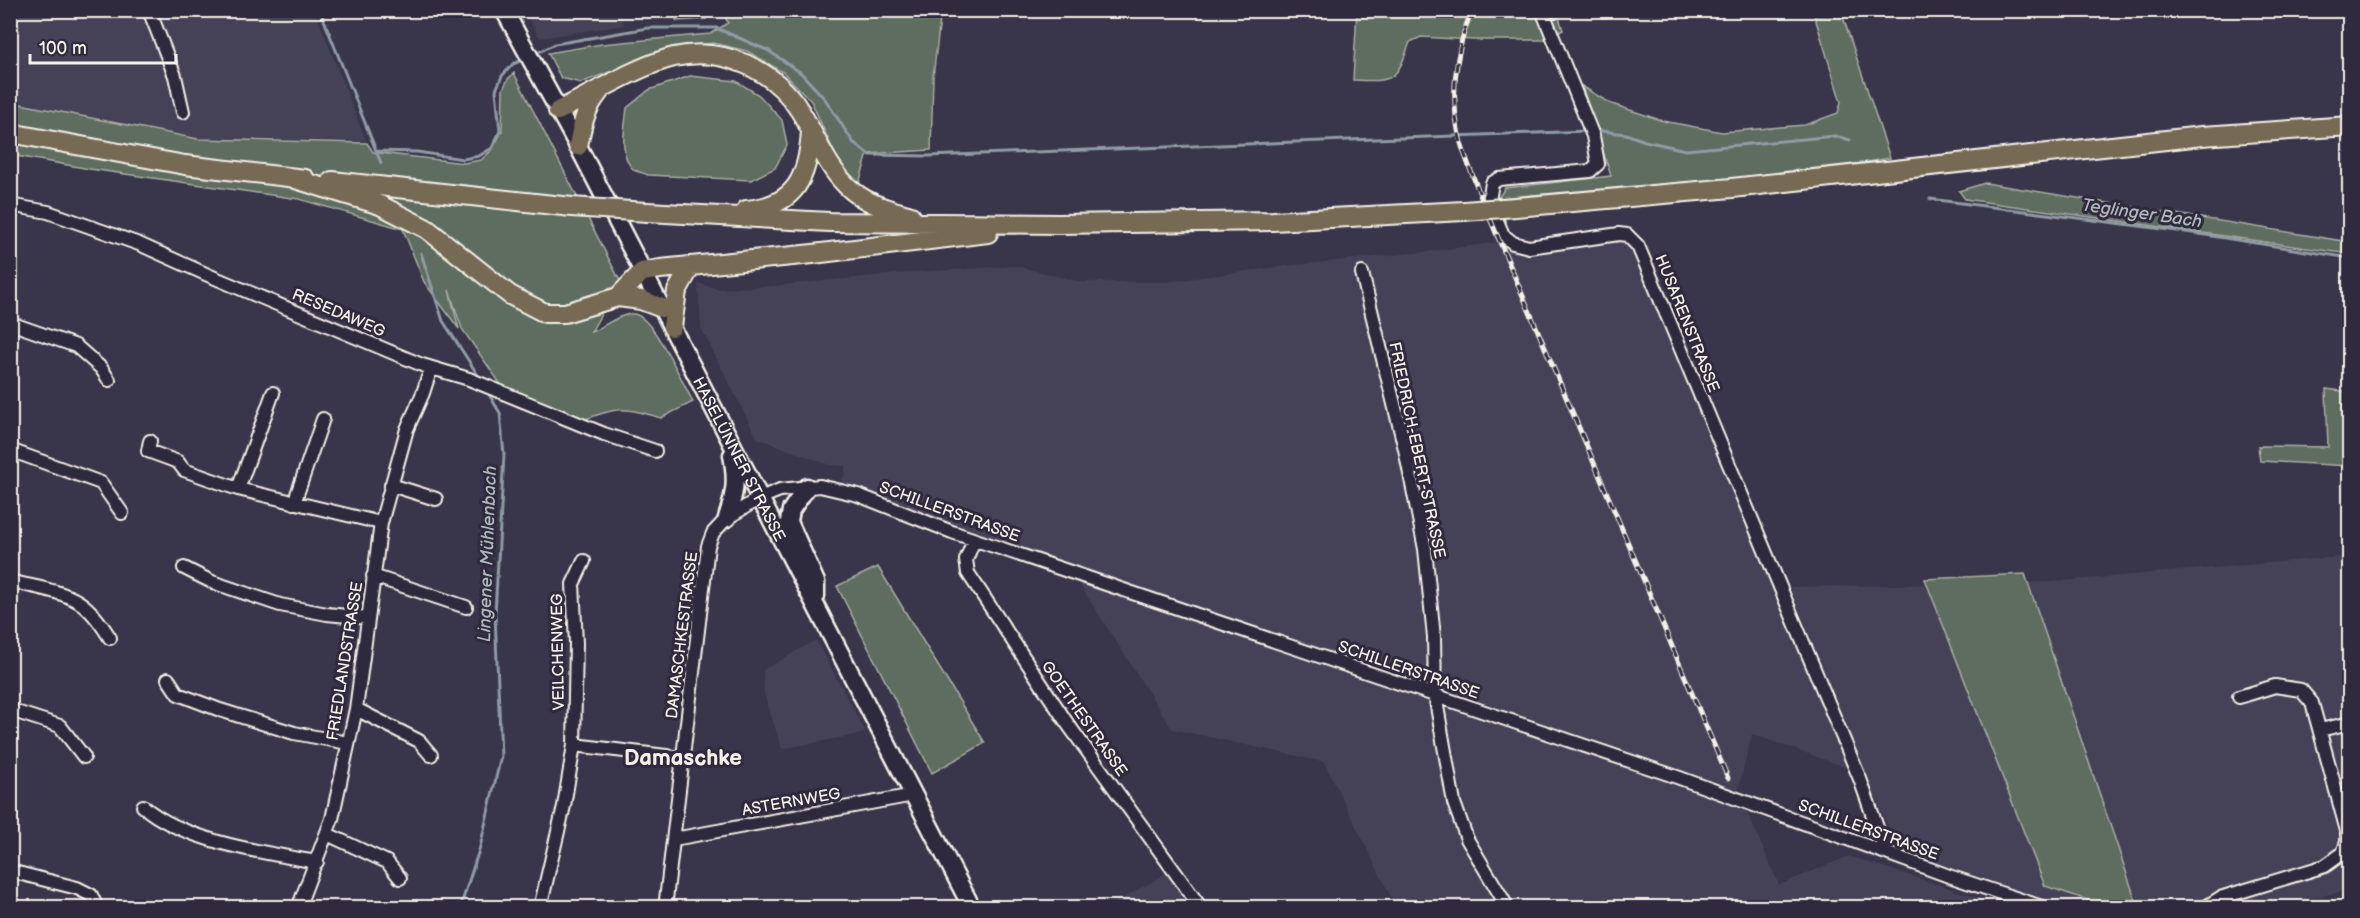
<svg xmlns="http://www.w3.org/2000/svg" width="2360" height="918" viewBox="0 0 2360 918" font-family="'Balsamiq Sans',sans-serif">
<rect width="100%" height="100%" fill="#39354a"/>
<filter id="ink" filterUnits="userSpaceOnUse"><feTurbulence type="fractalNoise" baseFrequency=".0167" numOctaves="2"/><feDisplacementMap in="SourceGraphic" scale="12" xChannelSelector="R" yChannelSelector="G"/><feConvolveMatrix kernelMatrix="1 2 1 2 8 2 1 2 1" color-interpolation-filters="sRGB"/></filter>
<g filter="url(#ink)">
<!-- built -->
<path fill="#444259" d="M92 10 315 11 366 141 198 138 11 101 10 11H56L57 13Z
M524 11H618L625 25 540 38Z
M1625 239 1638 252 1848 768 1752 734 1738 791 1779 885 1849 856 2007 907H1396L1324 762 1172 729 1078 582 838 488 845 474V466L829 465 757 438 701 328 698 283 718 289 771 286 917 272 1015 266 1082 282H1166L1285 266 1434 251 1498 242 1515 247Z
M2349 556V890L2273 907H2066L1897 849 1790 587 2050 582Z
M816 640 866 733 782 749 764 693 763 670Z
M1167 873 1192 907H1107Z
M2349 899V907H2312Z"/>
<!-- green -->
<path fill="#5e6c61" stroke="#a9aea4" stroke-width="1.5" d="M671 11H701L706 19 677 21Z
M722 11H941L933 77 931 150 868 154 859 183 839 163 811 101 783 72 747 51 714 43 673 47 581 83 561 78 548 53 602 44 710 34 728 23Z
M1357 11H1557L1563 30 1543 40H1474L1421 37 1410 42C1396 81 1395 82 1353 80Z
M1813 11H1841L1890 158C1761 182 1628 187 1498 198L1505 188 1611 176 1582 86 1609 103 1663 121 1722 132 1805 125 1838 113 1841 102Z
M514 73 620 281 591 332C604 327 620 313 634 314 653 316 684 385 693 402L661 418C624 407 618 406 581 421L504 389 462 329 449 290 459 329 424 282 403 229 299 199 90 169 11 155 10 102 198 139 367 143 373 152 464 163 481 160 492 150 502 131 503 89 508 79Z
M690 76 736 81 759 95 782 120 787 145 775 168 751 180 648 175C644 173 638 172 634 170 618 157 625 126 627 108L649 90Z
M1985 183 2349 242V254L1965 199 1959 191Z
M2326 389 2349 392V466L2260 461 2258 446 2328 447Z
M878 567 985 743 932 773 837 586Z
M2025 574 2138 907H2109L2045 886 1925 579Z"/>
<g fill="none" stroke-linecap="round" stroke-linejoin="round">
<!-- stream -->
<path stroke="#909ba5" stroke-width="3" d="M320 10 381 163
M533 55 555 44 648 28H716L769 51 801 73 825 99 853 142 869 155 928 156 1587 131
M1594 130 1626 134 1645 141 1686 150 1835 136 1850 140
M377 151 417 152 463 159 479 156 492 148 500 131 496 90 502 76 513 64 525 59
M1930 199 2193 233 2350 258
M421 253 443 321 481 380
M460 908 480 847 501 756 495 614 504 455 500 413 487 391"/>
<defs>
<path id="street" d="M149 10 175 76 183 112
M1542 10 1593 136 1598 164 1590 171 1499 179 1492 183 1489 201 1503 235 1513 243 1529 247 1619 234 1627 235 1638 246 1860 779 1886 853
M10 205 48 212 139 244 208 275 422 365 469 379 604 434 655 451
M1362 273 1405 449 1425 549 1434 637 1435 695 1454 803 1467 839 1508 908
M10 323 76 346 101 368 109 380
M150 441 148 451 178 462 184 470 238 489 381 523
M10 450 101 483 122 513
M391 485 436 499
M238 489 273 393
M294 503 323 419
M974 540 966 560 968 573 1067 723 1201 908
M184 568 212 582 280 605 327 614 368 618
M373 576 466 607
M10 581C32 587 60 590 79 602 92 610 102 625 110 638
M168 679 178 694 220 710 294 733 348 743
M356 709 419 741 431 755
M10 710 60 726 84 757
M2320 730 2350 723
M574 745 683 758
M143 806C182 841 265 853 317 862
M327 834 387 862 400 878
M674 839 914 795
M10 871 77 888 91 895 97 908
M298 908 332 819 356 709 381 523 407 429 423 393 431 368
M540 908 564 806 574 745 576 643 573 584 584 561
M665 908 708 546 713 533 727 518 760 498 780 490 820 486 858 495 952 532 1677 777 1949 876 2045 908
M2204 908 2220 898 2325 866 2343 853 2347 842V831L2312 703 2301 690 2275 686 2239 697"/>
<g id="secondary">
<path id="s1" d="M504 10 578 146 972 908"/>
<path d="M807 487 791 510 789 522 816 582V596"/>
<path d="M727 518C735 493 737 481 732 455"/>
</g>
<path id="primary" d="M558 111C593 94 637 66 674 57 723 46 774 69 800 111 816 136 825 164 846 185 865 204 887 209 911 216
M10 133 185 165 305 179
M578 146C582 125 585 109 599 92
M295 179 380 205 427 229 510 295 545 313H565L618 297 642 272 660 269 813 254 988 233
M332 181 572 207
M1516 207 1732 188 2202 136 2350 126
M746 210C796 206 808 177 811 131
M647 212 829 222 1058 224 1273 221 1464 211
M618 297 641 300 662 308
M672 327 677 291 691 266"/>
</defs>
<!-- street casing -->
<use href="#street" stroke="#f4f1e8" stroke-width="16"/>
<!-- secondary casing -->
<use href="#secondary" stroke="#f4f1e8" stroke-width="21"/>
<!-- primary casing -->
<use href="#primary" stroke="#f4f1e8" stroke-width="22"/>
<!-- street -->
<use href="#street" stroke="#2f2a3d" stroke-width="12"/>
<!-- secondary -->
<use href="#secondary" stroke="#2f2a3d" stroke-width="16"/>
<!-- primary -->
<use href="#primary" stroke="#766a54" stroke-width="18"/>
<defs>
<path id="rail" d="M1472 10C1455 51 1449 99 1461 143 1466 160 1474 178 1480 195L1728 778"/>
</defs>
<!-- rail casing -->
<use href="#rail" stroke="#f4f1e8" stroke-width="5"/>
<!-- rail -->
<use href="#rail" stroke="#2f2a3d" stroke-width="3" stroke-dasharray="9" stroke-linecap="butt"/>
<defs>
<path id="primary-bridge" d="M572 207 647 212
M1464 211 1516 207"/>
</defs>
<!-- primary-bridge casing -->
<use href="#primary-bridge" stroke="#f4f1e8" stroke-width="22" stroke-linecap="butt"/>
<!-- primary-bridge -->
<use href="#primary-bridge" stroke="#766a54" stroke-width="18"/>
</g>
</g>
<g text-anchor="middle" stroke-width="6" stroke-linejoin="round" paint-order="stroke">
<!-- street labels -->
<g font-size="16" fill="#f4f1e8" stroke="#2f2a3d">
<text transform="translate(339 312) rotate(23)" y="6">RESEDAWEG</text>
<text transform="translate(1688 323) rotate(68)" y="6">HUSARENSTRASSE</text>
<text transform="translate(1418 450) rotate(78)" y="6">FRIEDRICH-EBERT-STRASSE</text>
<text dy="6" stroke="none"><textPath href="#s1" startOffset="507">HASELÜNNER STRASSE</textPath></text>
<text transform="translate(950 511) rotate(20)" y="6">SCHILLERSTRASSE</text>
<text transform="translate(681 635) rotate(-83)" y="6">DAMASCHKESTRASSE</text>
<text transform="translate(557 652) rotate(-91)" y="6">VEILCHENWEG</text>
<text transform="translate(344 661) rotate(-81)" y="6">FRIEDLANDSTRASSE</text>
<text transform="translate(1409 669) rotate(19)" y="6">SCHILLERSTRASSE</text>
<text transform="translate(1085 718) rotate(55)" y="6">GOETHESTRASSE</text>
<text transform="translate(791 801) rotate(-10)" y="6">ASTERNWEG</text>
<text transform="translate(1869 829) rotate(20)" y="6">SCHILLERSTRASSE</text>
</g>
<!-- water labels -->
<g font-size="18" font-style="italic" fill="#b1b8bb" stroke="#2f2a3d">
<text transform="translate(2142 213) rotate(8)" y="6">Teglinger Bach</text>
<text transform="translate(487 554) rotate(-88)" y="6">Lingener Mühlenbach</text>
</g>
<!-- district labels -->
<g font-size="22" font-weight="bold" fill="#f4f1e8" stroke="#2f2a3d">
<text x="683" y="765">Damaschke</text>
</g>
</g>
<!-- margin -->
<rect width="2360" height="918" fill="none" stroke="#2f2a3d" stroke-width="36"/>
<rect x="18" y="18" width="2324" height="882" fill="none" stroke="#f4f1e8" stroke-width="2" filter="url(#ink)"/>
<!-- scale -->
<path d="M30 54v9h146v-9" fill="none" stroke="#f4f1e8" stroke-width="3"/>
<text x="39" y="54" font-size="18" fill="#f4f1e8" stroke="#2f2a3d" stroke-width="4.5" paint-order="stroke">100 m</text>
</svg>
